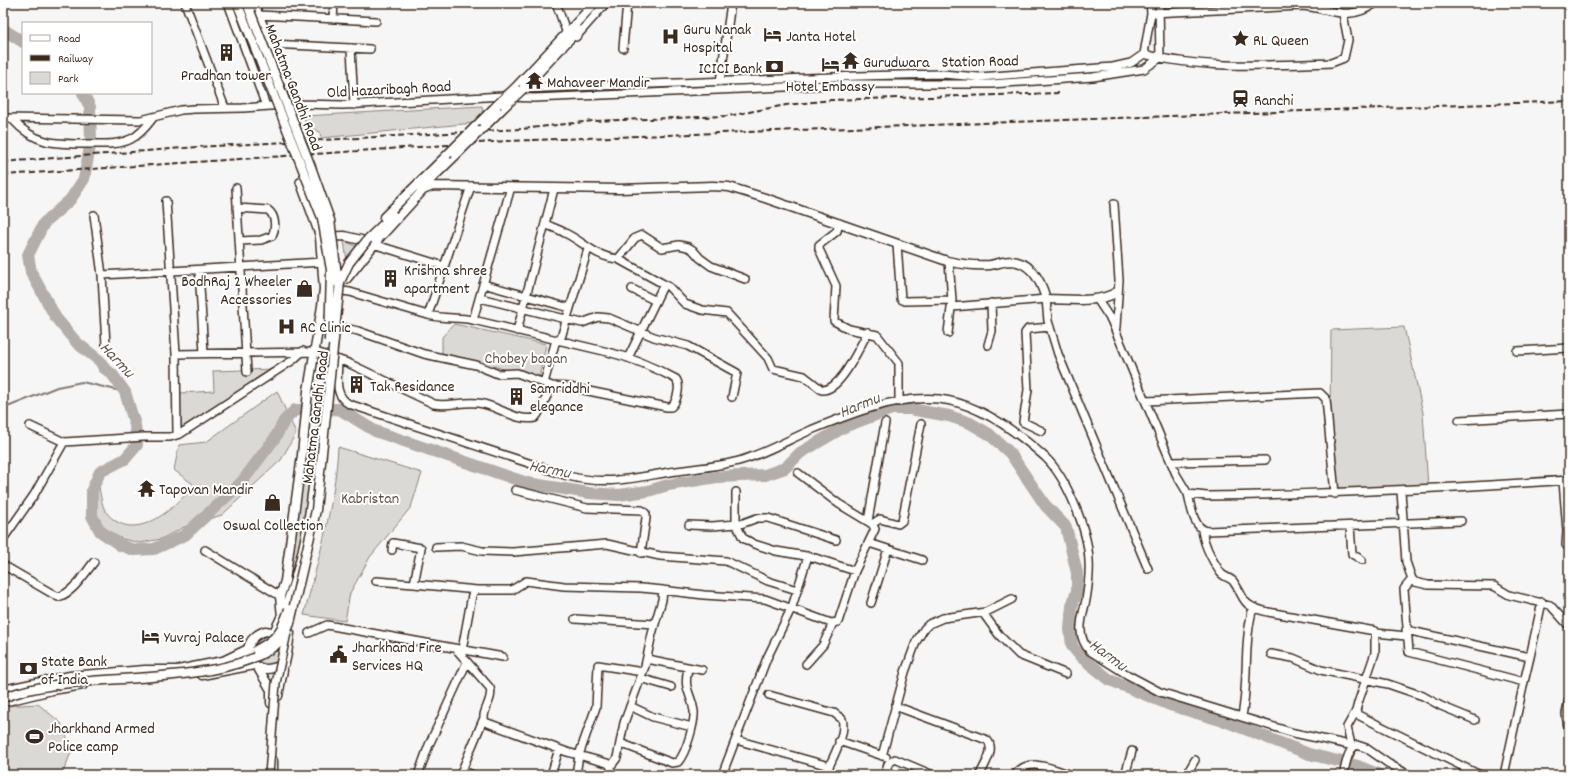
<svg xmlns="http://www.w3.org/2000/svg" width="1572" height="778" viewBox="0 0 1572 778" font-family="Dekko,sans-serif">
<rect width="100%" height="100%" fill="#f7f6f6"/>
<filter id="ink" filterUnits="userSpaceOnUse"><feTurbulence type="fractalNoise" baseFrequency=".025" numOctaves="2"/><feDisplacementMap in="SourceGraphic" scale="8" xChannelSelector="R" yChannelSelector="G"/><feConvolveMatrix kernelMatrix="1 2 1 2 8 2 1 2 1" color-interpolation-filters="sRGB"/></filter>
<g filter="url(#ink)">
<!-- green -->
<path fill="#dbd9d6" stroke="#8b827a" d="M482 106 484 122 321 138 320 132 306 126 304 116Z
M344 241 361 248 362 254 349 274Z
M454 324 546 344 539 378 442 353V337Z
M1404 327 1423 413 1428 487 1334 491 1330 416 1331 330Z
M276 369 181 429 180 393 214 391 213 371Z
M277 391 296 433 281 460 222 515 184 527 161 539 140 543 123 539 106 531 97 518 94 506V491L98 482C100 490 101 505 106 512 134 547 175 508 194 485L174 470 179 445 206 442Z
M313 439 307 504 295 567 291 570 307 444Z
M338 447 422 473 411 507 370 557 350 593 345 621 304 615C318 560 335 505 338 447Z
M267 635 274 636 285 651 275 666 267 667 257 662C250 649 253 640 267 635Z
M38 704 61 723 72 750 62 775H3V706Z"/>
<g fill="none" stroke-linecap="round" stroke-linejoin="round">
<!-- stream -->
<path stroke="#847972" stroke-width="2" d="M3 403 10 406 57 387 82 382 125 392"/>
<!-- river -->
<path stroke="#b4aeaa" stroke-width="12" d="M3 29 23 42
M83 93 90 107 91 141 84 179 70 200 44 223 28 255 31 272 56 318 77 343 100 361 104 368 112 374 125 392 135 425 137 445 125 459 100 472 92 490V516L100 531 120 545 134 550 154 549 185 535 241 483 275 438 284 421 295 410 339 409 375 431 527 483 589 493 619 495 648 491 668 485 717 477 765 475 785 468 800 453 844 427 892 409H910L949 416 970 423 989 434 1010 453 1045 505 1066 527 1077 573V591L1072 606 1070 629 1072 646 1081 657 1110 680 1170 705 1227 722 1309 754 1358 766 1380 775"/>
<defs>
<path id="minor" d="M185 3 225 108
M228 3 266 106
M254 3 295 100 300 104
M556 3 566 31
M1150 3 1151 13
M259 15 376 21
M333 19 334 3
M576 37 606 3
M271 44 370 49
M351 48 354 105
M623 48 627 3
M1144 54C1203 70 1271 65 1331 63L1344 58 1348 40 1343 14
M720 82 731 3
M520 89 858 76 942 74 979 77 1113 67 1131 63 1144 54 1151 13 1302 6C1332 8 1346 23 1376 3
M510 97 534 98 853 84H991L1093 77 1144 69 1160 58 1159 3
M3 118 141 120 181 110 194 109 243 108 300 104 343 105 503 96 508 94
M13 120C36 146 59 144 92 144 105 144 119 145 131 139 140 135 147 126 153 118
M300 182 320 237
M236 188 247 372
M166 201 176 354 177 434
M1114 204 1119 280 1116 327
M237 208 268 210C276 216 276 228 272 236L261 240 239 241
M94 215 102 275 106 345
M839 223 837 231 819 245V249L836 286 834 321 849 329 877 335 899 363V402
M545 224C551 227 559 229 565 233 584 242 595 257 618 259L635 238 642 235 662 248 679 245 688 247 693 250 700 258 711 266 745 279
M897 244 901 299 905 301 952 300 948 333
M376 245 444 266
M618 259 669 287 685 304 702 310 727 313 768 358 773 369 804 376 822 390C841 391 859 347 868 332
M949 262 952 300
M199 270 204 353
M102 275 323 262
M337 284 347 279 384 233
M483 284 570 308
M632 289 656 301
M334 290 350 292 428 315 471 186
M480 298 582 323 598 317 609 318 654 337 688 346 737 373 732 397
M1097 299 1111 320 1176 474 1188 494 1207 496C1328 494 1448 488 1569 480
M952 307 1046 299 1048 321 1058 354 1148 569
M473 320 511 187
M320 322 358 331 424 354 476 365 498 374 517 373 552 386
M517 331 554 189
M560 341 588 249
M988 345 992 331 991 303
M1517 351 1569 348
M176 354 316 352 348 363 434 404C448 407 463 401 478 403 498 405 515 422 535 418L538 414 552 386 569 387 667 407H671C677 402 681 386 676 379 654 367 632 358 608 352L473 320C458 317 443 319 428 315
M628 358 664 284
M338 360C338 376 333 395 349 404L568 476C604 485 629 479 664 473 690 468 716 468 742 460 765 453 788 440 811 430 850 414 896 395 939 399 978 403 1016 431 1045 457 1067 478 1088 530 1089 561 1090 574 1088 588 1086 600 1082 618 1075 635 1090 651L1128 675 1160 692 1294 733 1354 746
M544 383 556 340
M1146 401 1320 393 1326 399 1335 494
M1459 420 1569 414
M30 426 64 442
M1042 431 1023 422 1028 390 1025 333 1028 329 1050 327
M1171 462 1265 460
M1563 481 1567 531 1566 545
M515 490 587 508 642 510 646 514V518L641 553
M1401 491 1406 562 1412 579 1415 582 1428 585 1494 586 1509 595 1550 605 1569 626
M736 492V524
M1188 494C1191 506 1193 528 1207 531L1461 521
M868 521 885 423
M872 524 880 519 898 524 902 521 921 424
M689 525 712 526 736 524 743 538 754 544 776 551 812 557 855 571
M738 525 757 518H768L836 540
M1350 526 1352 554 1362 560
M1202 530C1204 546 1212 560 1220 572 1223 577 1229 577 1233 581 1247 600 1239 605 1268 612L1375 631V653L1358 703 1356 711 1358 715 1480 775
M3 539 34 495 64 442 144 437H170L180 434 293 360 303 351
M869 543 922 560
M436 547 461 546 482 551 513 552 607 544 660 556 726 561 768 581 797 590
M205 550 280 596
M392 550 393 543 421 548 414 584 477 590
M3 565 58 597C73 593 85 573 94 562
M1412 579 1404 589 1409 652 1524 682 1530 657
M376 581 414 584
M661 590 704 595 765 599 831 623 838 622 855 571 875 529 872 524 839 504 798 473
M871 603 888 549
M983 613 999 635 1019 655 1066 674
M575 619 655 624
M1406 630 1530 657 1542 602
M309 633 327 625 503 657
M1376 633 1406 636
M456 649 490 688C494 700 480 712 485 722L567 752 607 763 611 766 610 775
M462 650 472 595 475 590H512L526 581 564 586 641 588 663 590 662 600 652 634 645 666 624 723 617 758 611 766
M1271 654 1293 658 1321 670 1388 684 1423 696 1441 706 1475 720
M647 659 702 670
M806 664 823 645 833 623
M640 678 671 687
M769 695 834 713 842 719C847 734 831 761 825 775
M1569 699 1566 714 1569 736
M630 706 653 717 692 727
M895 706 987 740C996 749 984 765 980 775
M1242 716C1249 680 1243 643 1253 608
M736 740 829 766
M839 741 886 757
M620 743 672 763 678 762C686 753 695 723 694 711 691 691 683 692 688 668
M1351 745 1347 727 1356 711
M882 756 905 672 916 642 924 629 929 624 943 618 986 612 1012 599
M462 770 473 775
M418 775 429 745 467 662
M460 775 483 720
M551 775 559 749
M576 775 579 755 596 707 598 665 643 672
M722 775 767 658 792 607 808 556
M885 775 888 764 895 759 933 775
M1015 775C1028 756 1053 769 1071 775
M1125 775 1132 751
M1184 775 1188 772 1195 760
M1343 775C1346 766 1347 749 1357 745L1366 748 1389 764 1409 775
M1504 775 1524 682"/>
<path id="major" d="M237 3 242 15
M247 3 250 11
M515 88 595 3
M523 89 578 30
M474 128 497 105
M483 128 505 106
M421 189 456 155
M384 217 447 155
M368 239 393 215
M282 617 280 596 285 581 302 455 308 391 322 306 324 289 320 237 344 236 370 242 384 233 423 190 433 186 619 189 713 186 729 187 765 198 947 261C960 264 976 266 990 265 997 264 1004 261 1011 261 1032 262 1041 281 1046 299 1070 299 1097 304 1117 292
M265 631C286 633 290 645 285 663 251 684 232 643 265 631Z
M274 632C306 570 312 501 319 433
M287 654 290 633
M258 668 271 690V703
M202 675 254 665
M3 690 70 676 145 670H178L223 661 248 649
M278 696 283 670
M3 702 52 690 83 685
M273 775V761"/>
</defs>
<!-- minor casing -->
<use href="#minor" stroke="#3b2a1e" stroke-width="10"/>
<!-- major casing -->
<use href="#major" stroke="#3b2a1e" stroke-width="11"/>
<!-- minor -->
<use href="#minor" stroke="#fff" stroke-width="7"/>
<!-- major -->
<use href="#major" stroke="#fff" stroke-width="8"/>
<!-- rail -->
<path stroke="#3b2a1e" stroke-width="2" stroke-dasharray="6 3" stroke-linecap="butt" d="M3 162 197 147 521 129 593 121 728 116 786 105 831 100 1061 93
M3 175 507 141 1569 101"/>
<defs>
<path id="minor-bridge" d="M269 775 276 683 287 633"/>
<path id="major-bridge" d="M250 11 311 167 330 220 338 283
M242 15 322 218 331 270 329 341
M497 105 515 88
M505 106 523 89
M447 155 474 128
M456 155 483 128
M256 650C277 639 282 631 289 609
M3 698C28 687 65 683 92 681 140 677 250 677 282 639 286 635 288 629 290 623L316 510 340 282 349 263 368 239"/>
</defs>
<!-- minor-bridge casing -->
<use href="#minor-bridge" stroke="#3b2a1e" stroke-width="10" stroke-linecap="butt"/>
<!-- major-bridge casing -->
<use href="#major-bridge" stroke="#3b2a1e" stroke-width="11" stroke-linecap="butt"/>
<!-- minor-bridge -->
<use href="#minor-bridge" stroke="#fff" stroke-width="7"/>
<!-- major-bridge -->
<use href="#major-bridge" stroke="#fff" stroke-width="8"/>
</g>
</g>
<!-- icons -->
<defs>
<symbol id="hotel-bare" viewBox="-9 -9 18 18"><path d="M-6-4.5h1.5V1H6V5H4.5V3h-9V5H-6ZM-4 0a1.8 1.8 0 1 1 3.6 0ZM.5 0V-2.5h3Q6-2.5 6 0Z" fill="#3b2a1e" stroke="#fff" stroke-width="2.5" paint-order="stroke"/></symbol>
<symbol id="hospital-bare" viewBox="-9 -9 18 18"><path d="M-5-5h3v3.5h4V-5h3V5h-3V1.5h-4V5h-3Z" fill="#3b2a1e" stroke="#fff" stroke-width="2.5" paint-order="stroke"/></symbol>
<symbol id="sight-bare" viewBox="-9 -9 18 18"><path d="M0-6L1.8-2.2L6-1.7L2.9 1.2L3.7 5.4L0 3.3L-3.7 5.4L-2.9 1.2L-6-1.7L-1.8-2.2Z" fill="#3b2a1e" stroke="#fff" stroke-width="2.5" paint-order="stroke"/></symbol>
<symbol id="building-bare" viewBox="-9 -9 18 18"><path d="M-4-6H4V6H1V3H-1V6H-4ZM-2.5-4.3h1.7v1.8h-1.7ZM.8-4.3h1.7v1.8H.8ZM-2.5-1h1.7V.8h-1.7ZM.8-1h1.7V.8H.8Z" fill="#3b2a1e" stroke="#fff" stroke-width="2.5" paint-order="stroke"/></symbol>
<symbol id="temple-bare" viewBox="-9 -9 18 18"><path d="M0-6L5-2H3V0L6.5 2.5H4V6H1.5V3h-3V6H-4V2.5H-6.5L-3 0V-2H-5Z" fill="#3b2a1e" stroke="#fff" stroke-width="2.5" paint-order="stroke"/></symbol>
<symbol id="bank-bare" viewBox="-9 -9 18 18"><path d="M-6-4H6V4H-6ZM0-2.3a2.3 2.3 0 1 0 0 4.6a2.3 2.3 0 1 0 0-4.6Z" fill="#3b2a1e" stroke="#fff" stroke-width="2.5" paint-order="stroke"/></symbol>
<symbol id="station-bare" viewBox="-9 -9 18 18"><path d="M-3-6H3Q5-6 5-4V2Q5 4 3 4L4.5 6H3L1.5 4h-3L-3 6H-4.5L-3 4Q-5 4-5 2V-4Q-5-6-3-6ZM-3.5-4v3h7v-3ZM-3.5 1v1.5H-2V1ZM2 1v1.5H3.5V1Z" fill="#3b2a1e" stroke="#fff" stroke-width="2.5" paint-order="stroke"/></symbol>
<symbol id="shop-bare" viewBox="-9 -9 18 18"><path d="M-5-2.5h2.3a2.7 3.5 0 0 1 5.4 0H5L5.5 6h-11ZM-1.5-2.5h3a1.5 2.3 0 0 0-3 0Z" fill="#3b2a1e" stroke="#fff" stroke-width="2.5" paint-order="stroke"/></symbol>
<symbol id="civic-bare" viewBox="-9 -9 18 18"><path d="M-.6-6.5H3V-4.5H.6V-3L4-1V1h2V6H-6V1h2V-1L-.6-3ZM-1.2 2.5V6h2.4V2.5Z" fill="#3b2a1e" stroke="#fff" stroke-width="2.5" paint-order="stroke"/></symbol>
<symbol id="stadium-bare" viewBox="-9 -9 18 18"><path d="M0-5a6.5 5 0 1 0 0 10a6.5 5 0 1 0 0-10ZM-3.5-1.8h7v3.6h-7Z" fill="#3b2a1e" stroke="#fff" stroke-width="2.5" paint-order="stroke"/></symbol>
</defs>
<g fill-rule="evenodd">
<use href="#hotel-bare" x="760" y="22" width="25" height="25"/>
<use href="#hospital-bare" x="658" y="24" width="25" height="25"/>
<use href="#sight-bare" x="1228" y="26" width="25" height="25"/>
<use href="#building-bare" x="214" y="40" width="25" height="25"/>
<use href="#temple-bare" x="838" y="48" width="25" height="25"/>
<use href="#hotel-bare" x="818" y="52" width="25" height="25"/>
<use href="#bank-bare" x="762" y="54" width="25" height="25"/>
<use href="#temple-bare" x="522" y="68" width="25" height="25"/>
<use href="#station-bare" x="1228" y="86" width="25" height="25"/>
<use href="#building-bare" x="378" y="266" width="25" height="25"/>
<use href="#shop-bare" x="292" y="276" width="25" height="25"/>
<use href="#hospital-bare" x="274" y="314" width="25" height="25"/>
<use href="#building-bare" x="344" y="372" width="25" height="25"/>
<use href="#building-bare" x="504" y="384" width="25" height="25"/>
<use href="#temple-bare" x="134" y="476" width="25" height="25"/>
<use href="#shop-bare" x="260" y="490" width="25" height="25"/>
<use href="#hotel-bare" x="138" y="624" width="25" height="25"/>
<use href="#civic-bare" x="326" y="642" width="25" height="25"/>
<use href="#bank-bare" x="16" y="656" width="25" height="25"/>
<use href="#stadium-bare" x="22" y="724" width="25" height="25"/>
</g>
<g text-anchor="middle" stroke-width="4" stroke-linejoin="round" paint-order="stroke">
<!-- poi labels -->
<g font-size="16" fill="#3b2a1e" stroke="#fff" text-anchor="start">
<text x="683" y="34">Guru Nanak<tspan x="683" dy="18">Hospital</tspan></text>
<text x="786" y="41">Janta Hotel</text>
<text x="1253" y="45">RL Queen</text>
<text x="863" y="67">Gurudwara</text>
<text x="762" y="73" text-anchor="end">ICICI Bank</text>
<text x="226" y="80" text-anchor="middle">Pradhan tower</text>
<text x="547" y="87">Mahaveer Mandir</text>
<text x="830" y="91" text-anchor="middle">Hotel Embassy</text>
<text x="1254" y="105">Ranchi</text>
<text x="404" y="275">Krishna shree<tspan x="404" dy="18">apartment</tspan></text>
<text x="292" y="286" text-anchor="end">BodhRaj 2 Wheeler<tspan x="292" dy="18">Accessories</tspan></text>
<text x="300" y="332">RC Clinic</text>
<text x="370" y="391">Tak Residance</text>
<text x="530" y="393">Samriddhi<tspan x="530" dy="18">elegance</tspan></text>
<text x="159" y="494">Tapovan Mandir</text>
<text x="273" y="530" text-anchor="middle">Oswal Collection</text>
<text x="164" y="642">Yuvraj Palace</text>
<text x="352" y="652">Jharkhand Fire<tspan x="352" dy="18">Services HQ</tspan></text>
<text x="41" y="666">State Bank<tspan x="41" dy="18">of India</tspan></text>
<text x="48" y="733">Jharkhand Armed<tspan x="48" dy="18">Police camp</tspan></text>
</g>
<!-- street labels -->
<g font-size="16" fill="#3b2a1e" stroke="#fff">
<text transform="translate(980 60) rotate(-1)" y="6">Station Road</text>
<text transform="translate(295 87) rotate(69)" y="6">Mahatma Gandhi Road</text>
<text transform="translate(389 88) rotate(-3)" y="6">Old Hazaribagh Road</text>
<text transform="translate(314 417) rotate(-83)" y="6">Mahatma Gandhi Road</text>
</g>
<!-- park labels -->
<g font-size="16" fill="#63564c" stroke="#fff">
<text x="526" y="363">Chobey bagan</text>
<text x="370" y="503">Kabristan</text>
</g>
<!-- water labels -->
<g font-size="17" font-style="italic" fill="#65584f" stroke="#fff">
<text transform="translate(118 359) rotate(47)" y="6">Harmu</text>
<text transform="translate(859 404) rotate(-22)" y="6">Harmu</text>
<text transform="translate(550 468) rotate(11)" y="6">Harmu</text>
<text transform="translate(1109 654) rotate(37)" y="6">Harmu</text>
</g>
</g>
<!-- margin -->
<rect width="1572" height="778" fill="none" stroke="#fff" stroke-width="16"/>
<rect x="8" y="8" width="1556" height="762" fill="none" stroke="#3b2a1e" stroke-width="1.5" filter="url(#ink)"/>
<!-- legend -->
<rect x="22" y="22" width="130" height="72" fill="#ffffff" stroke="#b1aaa5"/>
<rect x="30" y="35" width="20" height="6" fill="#ffffff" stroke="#b1aaa5"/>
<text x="58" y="42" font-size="12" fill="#3b2a1e">Road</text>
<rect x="30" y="55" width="20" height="6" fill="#3b2a1e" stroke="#b1aaa5"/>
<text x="58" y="62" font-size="12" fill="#3b2a1e">Railway</text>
<rect x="30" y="72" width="20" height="12" fill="#dbd9d6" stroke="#b1aaa5"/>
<text x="58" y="82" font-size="12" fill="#3b2a1e">Park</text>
</svg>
